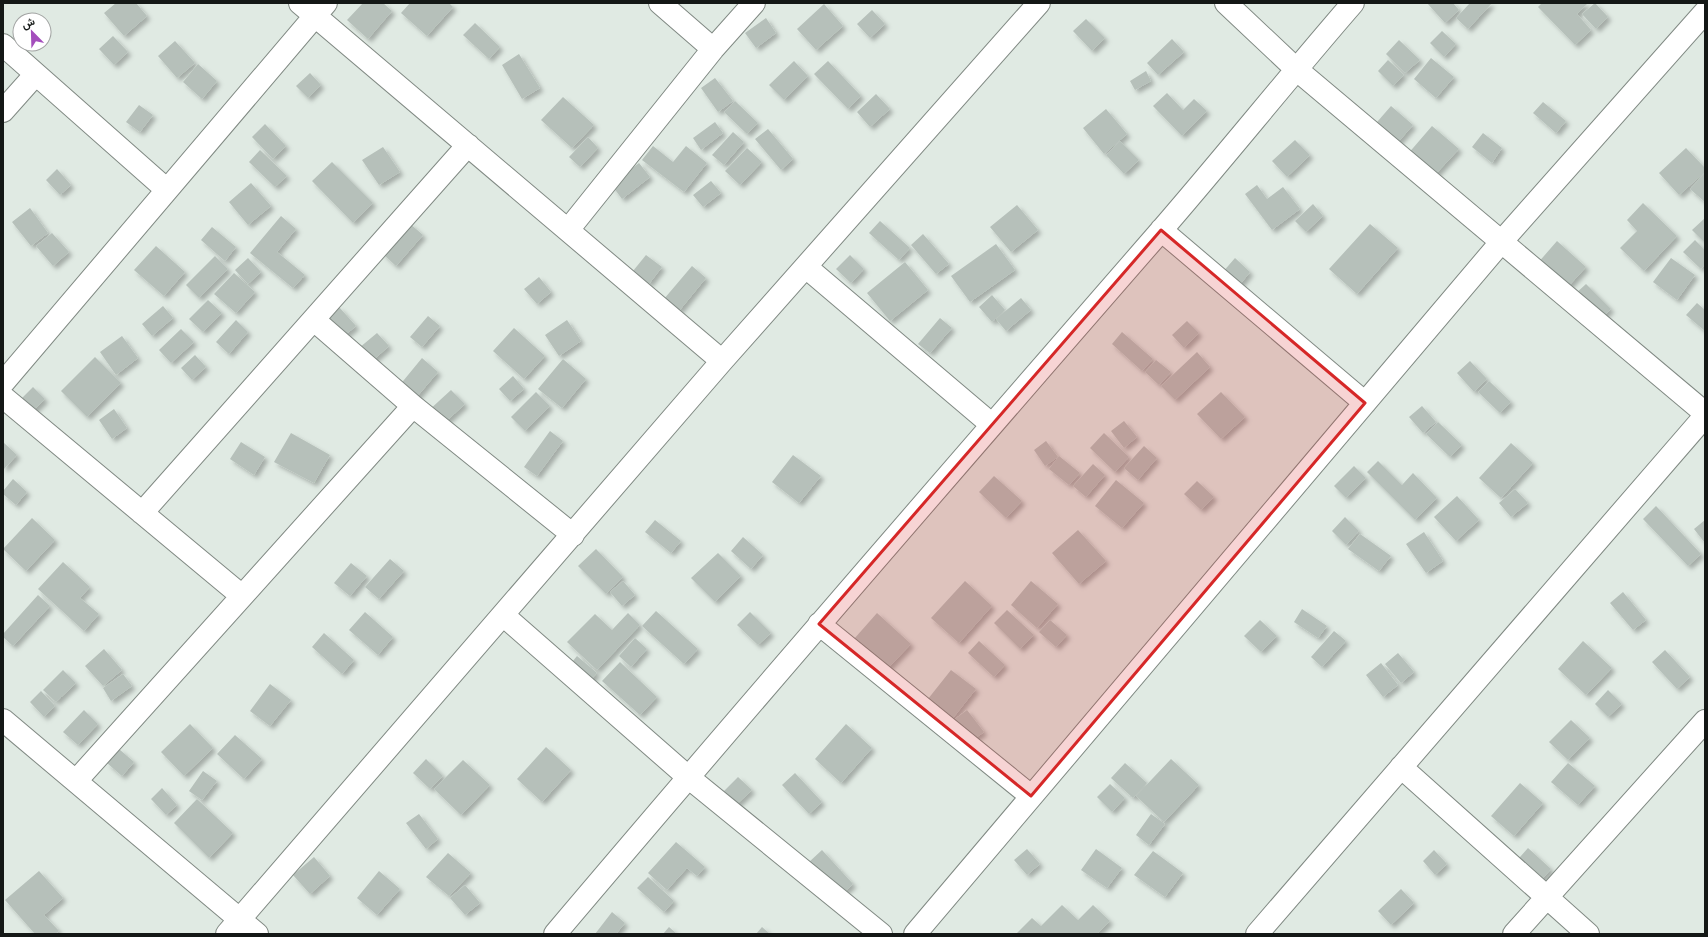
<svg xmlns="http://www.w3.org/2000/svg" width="1708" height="937" viewBox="0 0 1708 937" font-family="'Golos Text',Vazirmatn,sans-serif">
<defs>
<filter id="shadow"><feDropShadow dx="3.5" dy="3.5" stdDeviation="2" flood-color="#0004"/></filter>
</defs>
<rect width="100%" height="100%" fill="#e0eae3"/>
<!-- building -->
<path fill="#b6c0ba" filter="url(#shadow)" d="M116 3H136L147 16 124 36 104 13Z
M363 3H383L392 11 368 39 347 20Z
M410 3H449L453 7 427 36 401 13Z
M1427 3H1453L1459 10 1445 23Z
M1470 3H1492L1468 29 1456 18Z
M1542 3H1588L1577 14 1591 30 1575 45 1538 7Z
M1595 3 1608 17 1596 29 1582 14Z
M824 4 843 26 816 50 797 29Z
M872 10 885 24 870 38 857 24Z
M766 18 776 33 756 48 745 33Z
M1086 19 1105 38 1092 51 1073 31Z
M475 23 500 47 489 59 463 35Z
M1442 31 1456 44 1444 57 1430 43Z
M113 36 128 52 114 65 99 49Z
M1172 39 1184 52 1158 75 1147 63Z
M1399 40 1420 60 1405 73 1386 54Z
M175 41 195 63 177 78 158 56Z
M519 54 540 88 522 99 502 65Z
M1431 58 1454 77 1436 98 1414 79Z
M1388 60 1404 75 1393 86 1378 71Z
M794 61 808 76 784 100 769 85Z
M828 61 861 96 848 109 814 74Z
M198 64 217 81 202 99 183 82Z
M1146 71 1151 81 1135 90 1130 81Z
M310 73 321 85 308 98 296 86Z
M715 78 733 101 718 112 701 88Z
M1167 93 1183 110 1194 99 1207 111 1182 136 1153 106Z
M876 94 890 109 870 127 857 112Z
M563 97 594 125 572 148 541 120Z
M735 101 758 123 747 134 724 112Z
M1543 102 1566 121 1556 133 1533 113Z
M139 105 153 115 140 132 126 122Z
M1391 106 1413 125 1393 148 1371 129Z
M1106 109 1127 134 1104 154 1083 128Z
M715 122 723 133 701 150 693 138Z
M265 124 286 146 273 159 252 137Z
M1432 126 1459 149 1432 178 1407 155Z
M768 129 793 159 781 170 755 139Z
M733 132 744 142 724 165 712 155Z
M1483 133 1502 148 1492 163 1472 147Z
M588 137 598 148 580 167 569 157Z
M1295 140 1310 155 1287 177 1272 161Z
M1120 141 1139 160 1124 174 1106 155Z
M653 146 673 162 686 146 707 163 684 192 642 160Z
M383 147 400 172 379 185 362 160Z
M747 148 762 162 740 185 725 171Z
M1686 148 1705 168V172L1679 195 1659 173Z
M260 150 287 176 275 187 249 162Z
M332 162 373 203 353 223 312 181Z
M639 163 650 177 622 199 611 184Z
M57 169 71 185 60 195 46 180Z
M1705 173V202L1690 189Z
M711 181 721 193 703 207 693 195Z
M251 183 271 206 248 225 229 202Z
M1257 185 1267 199 1283 187 1300 209 1272 230 1245 194Z
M1643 203 1677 236 1644 271 1620 248 1637 231 1627 220Z
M1313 204 1323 216 1306 232 1295 221Z
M1017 205 1038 230 1011 252 990 227Z
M30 208 48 233 31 246 12 222Z
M281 216 296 229 277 252 305 275 293 288 250 253Z
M1705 218V243L1692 230Z
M880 221 910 248 899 260 869 233Z
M409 223 423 235 396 266 382 253Z
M1370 224 1398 248 1357 294 1329 269Z
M212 227 236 247 225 261 201 240Z
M52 233 69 252 53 266 36 246Z
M923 234 949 264 936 274 911 245Z
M1695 240 1705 250V264L1701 269 1683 252Z
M1557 241 1586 267 1566 289 1537 264Z
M996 244 1015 270 970 302 951 276Z
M156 246 185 272 164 296 134 270Z
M646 255 662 267 649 284 633 271Z
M850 255 864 269 851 283 836 269Z
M215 256 228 269 199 298 186 285Z
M248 258 261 272 248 284 235 270Z
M1235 258 1250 272 1238 287 1222 273Z
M1671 258 1695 275 1677 300 1653 282Z
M905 262 928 290 890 321 867 293Z
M692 266 706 278 679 311 664 299Z
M234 273 255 292 236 313 214 294Z
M539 277 551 292 537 304 524 289Z
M1586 284 1611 309 1598 321 1574 295Z
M992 295 1005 310 992 322 979 307Z
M1021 298 1031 310 1006 331 996 319Z
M208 300 222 313 203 332 189 319Z
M1697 303 1705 310V331L1686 315Z
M163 306 173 318 152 336 142 324Z
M339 307 356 326 343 337 326 318Z
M428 316 440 326 422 347 410 337Z
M940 318 952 328 930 353 918 344Z
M236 320 248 332 229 354 216 342Z
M567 320 581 341 559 356 545 335Z
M1187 321 1199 333 1184 348 1172 335Z
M514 328 545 356 524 379 493 351Z
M181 329 194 342 171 363 159 350Z
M1122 332 1153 359 1142 371 1112 344Z
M377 333 389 346 371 362 359 348Z
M122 336 138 358 116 375 100 352Z
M1197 352 1210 367 1175 400 1161 386Z
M195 355 206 367 192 380 181 368Z
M95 357 121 383 87 417 61 391Z
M422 358 438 372 415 399 399 386Z
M563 359 586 379 562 408 538 389Z
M1156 360 1171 372 1159 385 1145 372Z
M1470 361 1487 379 1474 392 1457 373Z
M513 376 524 389 510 401 499 389Z
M1489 381 1511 402 1500 413 1478 392Z
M33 387 45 399 31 413 19 401Z
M451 390 465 404 441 426 427 412Z
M536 392 550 406 525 431 511 417Z
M1221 392 1245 417 1221 439 1197 414Z
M1422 406 1436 422 1423 433 1409 417Z
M114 409 127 428 112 439 99 420Z
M1124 421 1137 437 1124 448 1111 431Z
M1438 422 1462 445 1450 457 1426 434Z
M550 431 563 441 537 476 524 467Z
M291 433 330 455 314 483 274 462Z
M1104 433 1129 457 1115 472 1090 448Z
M1046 441 1058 457 1045 466 1034 450Z
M3 442 17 455 4 469 3 468Z
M241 442 265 457 254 475 230 459Z
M1511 443 1533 463 1501 498 1479 478Z
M1144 446 1157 458 1138 480 1124 468Z
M793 455 821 476 799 503 772 482Z
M1059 456 1080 473 1069 485 1049 469Z
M1378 461 1402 485 1413 473 1437 498 1415 520 1367 472Z
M1093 464 1105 475 1086 497 1073 486Z
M1354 466 1366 478 1346 498 1334 486Z
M994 476 1022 501 1006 518 979 492Z
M13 479 27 492 16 505 3 494V491Z
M1116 480 1144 503 1122 528 1095 506Z
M1197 481 1214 497 1201 510 1184 494Z
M1515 489 1528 503 1511 517 1499 503Z
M1457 496 1479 520 1456 541 1434 517Z
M1656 506 1701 554 1688 566 1643 519Z
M1345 517 1359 531 1346 545 1332 531Z
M32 518 55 540 26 571 3 549Z
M655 520 681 541 671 553 645 532Z
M1705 520V543L1694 529Z
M1078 530 1106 561 1079 584 1052 553Z
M1424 532 1443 561 1426 573 1406 544Z
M1360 534 1391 556 1379 571 1348 549Z
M743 537 763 555 751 569 731 551Z
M596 549 623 577 606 594 578 566Z
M718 553 741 576 715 602 691 578Z
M390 559 404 571 379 599 365 587Z
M63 562 90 587 80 598 99 614 84 631 38 589Z
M351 563 367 576 350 596 334 583Z
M623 581 635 595 622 606 610 592Z
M965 581 992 606 959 643 931 618Z
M1031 581 1058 604 1037 628 1011 605Z
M1623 592 1646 620 1633 630 1610 603Z
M38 595 50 606 13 646 3 637V634Z
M1302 609 1327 626 1318 638 1294 622Z
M1007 610 1034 635 1020 649 994 623Z
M656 611 698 649 684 664 642 626Z
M365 612 393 637 378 655 349 630Z
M750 612 771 633 758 645 737 625Z
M628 613 640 625 597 670 567 642 595 614 612 630Z
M877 613 911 644 887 669 854 639Z
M1050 620 1067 635 1056 647 1039 632Z
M1260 620 1277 636 1261 652 1244 636Z
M1334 631 1346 641 1322 667 1311 657Z
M324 633 354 660 342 674 312 647Z
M635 638 647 649 631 667 619 656Z
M979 641 1005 665 994 677 968 653Z
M1583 641 1612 668 1586 695 1558 669Z
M104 649 122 670 103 686 85 666Z
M1665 650 1690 677 1677 689 1652 662Z
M1398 653 1414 672 1401 683 1385 664Z
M577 656 597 673 587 684 568 667Z
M620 662 657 697 640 715 602 681Z
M1381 663 1398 685 1383 697 1366 675Z
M63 670 76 683 56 702 43 690Z
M951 670 976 689 949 723 924 704Z
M123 674 132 686 111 701 103 688Z
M270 684 291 700 270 726 250 711Z
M1608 690 1622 704 1608 717 1595 704Z
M41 691 55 706 44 717 30 702Z
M84 710 98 724 78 745 63 732Z
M967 710 984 732 967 744 951 722Z
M1571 720 1590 738 1568 760 1549 742Z
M190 724 213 748 184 776 161 752Z
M846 724 872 748 841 783 815 759Z
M235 735 262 759 244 779 217 754Z
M546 747 571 770 542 802 517 779Z
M119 749 134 762 122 776 107 763Z
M426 759 443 776 430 789 413 773Z
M1171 759 1199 785 1164 822 1136 796Z
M463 760 490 785 461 815 434 789Z
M1125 763 1147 783 1133 798 1111 778Z
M1568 763 1595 786 1578 805 1551 782Z
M203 771 217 781 202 800 189 791Z
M795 773 822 802 809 814 782 785Z
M738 777 752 790 736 805 723 792Z
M1520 783 1543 803 1514 836 1491 816Z
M1110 784 1125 798 1112 812 1097 797Z
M162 788 177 805 166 815 151 799Z
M197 799 233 833 209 858 174 823Z
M419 814 438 839 426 849 406 823Z
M1151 814 1165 824 1149 845 1136 835Z
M676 842 705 867 697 876 687 868 667 890 648 873Z
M1528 848 1551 869 1536 886 1512 866Z
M1027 849 1040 864 1027 875 1014 860Z
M1096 849 1122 868 1107 888 1081 870Z
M822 850 853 884 839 897 808 863Z
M1434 850 1447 864 1435 875 1423 861Z
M1153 851 1183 873 1165 897 1134 875Z
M448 853 471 873 449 896 426 877Z
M314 857 330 876 310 894 293 875Z
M39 871 63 898 44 915 59 931 55 934H35L5 900Z
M379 871 400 889 377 915 357 898Z
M648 877 674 901 664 912 637 888Z
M465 885 480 903 465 915 450 898Z
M1401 889 1414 903 1391 925 1378 911Z
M1062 905 1078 920 1093 905 1110 921 1097 934H1016L1032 918 1041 926Z
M612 912 625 923 616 934H595Z
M669 927 677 934H663Z
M762 927 770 934H756Z"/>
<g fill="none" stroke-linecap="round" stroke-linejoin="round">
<defs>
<path id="minor" d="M300 3 722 361
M660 3 713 49
M1226 3 1296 69 1705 413
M3 45 167 190
M3 111 35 75
M568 230 713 49 754 3
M1161 230 1365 403
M806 267 991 424
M314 320 413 406 573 535
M3 383 326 3
M3 397 242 596
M142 513 468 145
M503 615 688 777 881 934
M819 624 1031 796
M3 720 257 934
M1401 767 1588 934
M76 781 413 406
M227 934 722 361 1039 3
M555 934C754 699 956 466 1158 234 1224 158 1287 79 1353 3
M915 934 1502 241 1705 12
M1257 934 1705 416
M1514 934 1705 721"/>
</defs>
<!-- minor casing -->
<use href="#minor" stroke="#808983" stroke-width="24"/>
<!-- minor -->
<use href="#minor" stroke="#fff" stroke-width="22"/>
</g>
<!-- marked area -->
<path fill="#d62828" fill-opacity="0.2" stroke="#d62828" stroke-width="3" stroke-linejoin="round" d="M1161 230 1365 403 1031 796 819 624Z"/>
<!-- border -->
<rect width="1708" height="937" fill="none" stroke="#141816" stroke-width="8"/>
<!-- north arrow -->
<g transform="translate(32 32) rotate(337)"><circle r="19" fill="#ffffff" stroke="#a1a3a2"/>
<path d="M0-3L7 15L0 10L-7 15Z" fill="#a44ebc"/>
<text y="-6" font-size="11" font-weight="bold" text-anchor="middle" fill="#141816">ش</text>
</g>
</svg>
